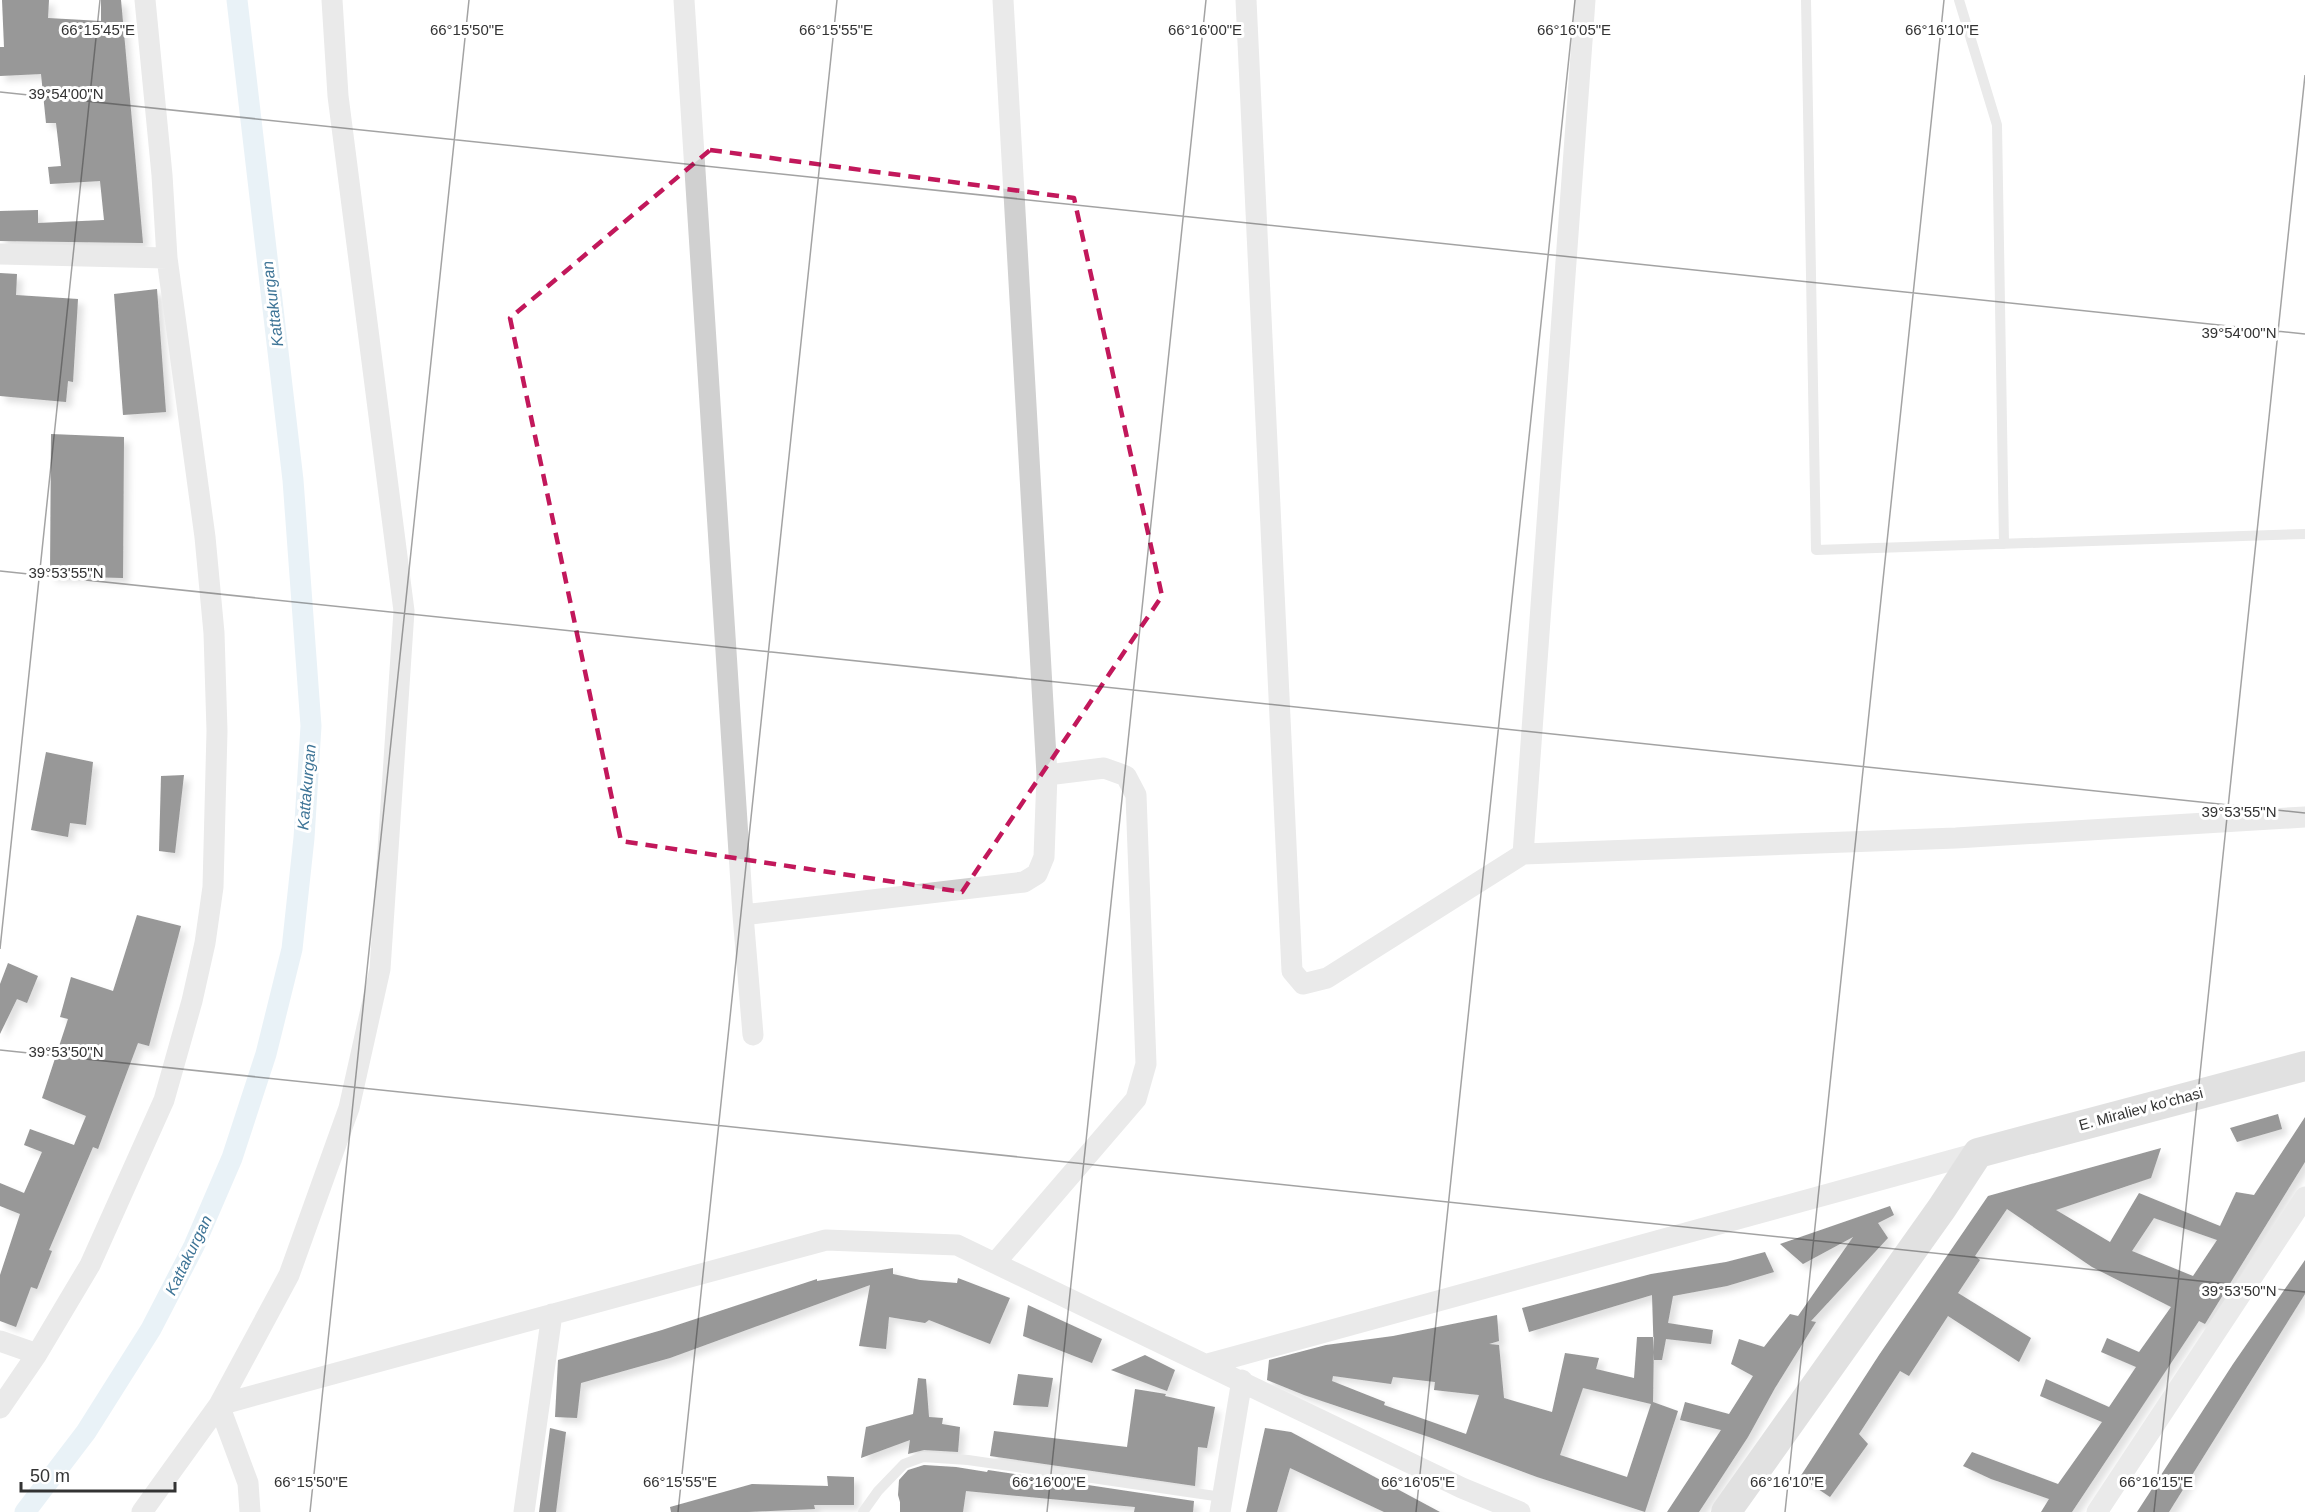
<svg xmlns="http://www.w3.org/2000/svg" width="2305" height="1512" viewBox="0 0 2305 1512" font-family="Helvetica,sans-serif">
<defs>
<filter id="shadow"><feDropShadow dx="5.5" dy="5.5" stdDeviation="3" flood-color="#0004"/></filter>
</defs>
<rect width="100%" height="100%" fill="#fff"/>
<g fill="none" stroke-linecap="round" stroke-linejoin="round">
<!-- canal -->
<path stroke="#cfe2ee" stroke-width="21" d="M25 1512 86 1432 151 1329 194 1246 232 1158 266 1054 292 949 304 838 311 726 293 480 237 0"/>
</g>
<!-- building -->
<path fill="#1a1a1a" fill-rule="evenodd" filter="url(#shadow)" d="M2 0H49L48 18 101 21V0H121L143 243 0 241V211L38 210V223L104 220 100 181 50 184 48 167 61 166 56 123H46L41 74 0 76V47H4Z
M0 273 17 274 16 295 78 299 73 382 68 381 66 402 0 396Z
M157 289 166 412 123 415 114 294Z
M51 434 124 437 123 578 50 576Z
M46 752 93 762 86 825 70 823 68 837 31 830Z
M184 775 175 853 159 851 161 776Z
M137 915 181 926 149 1046 138 1043 98 1149 93 1147 49 1250 52 1251 37 1289 31 1287 16 1327 0 1321V1275L20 1214 0 1206V1183L24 1193 42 1152 24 1145 30 1129 74 1145 86 1116 42 1098 68 1019 60 1017 71 977 113 991Z
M8 963 38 976 27 1003 17 999 0 1034V984Z
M2278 1114 2282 1129 2237 1142 2230 1128Z
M2305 1117V1162L2205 1324 2199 1321 2072 1512H2041L2049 1499 1991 1479 1963 1466 1972 1452 2058 1484 2102 1422 2040 1396 2046 1379 2109 1407 2136 1367 2101 1352 2107 1338 2139 1352 2171 1307 2092 1267 2007 1209 1975 1256 1980 1260 1958 1293 2031 1338 2019 1362 1948 1316 1909 1376 1900 1371 1859 1434 1868 1444 1830 1497 1800 1477 1879 1355 1988 1196 2161 1148 2151 1178 2056 1210 2110 1242 2139 1193 2220 1226 2236 1192 2254 1195ZM2154 1218 2217 1240 2193 1276 2132 1251Z
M1890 1206 1894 1215 1878 1223 1888 1238 1811 1321 1816 1322 1775 1388 1748 1437 1699 1512H1667L1721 1430 1680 1420 1685 1402 1729 1414 1753 1376 1731 1364 1739 1339 1764 1347 1790 1314 1798 1316 1853 1237 1803 1264 1780 1244Z
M1765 1252 1774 1272 1727 1286 1673 1296 1668 1323 1713 1330 1711 1344 1666 1339 1662 1360H1654L1652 1295 1529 1332 1522 1308 1651 1274 1726 1262Z
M2305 1260V1294L2169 1512H2137L2233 1364Z
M893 1268V1274L920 1280 957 1283 958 1278 1010 1298 990 1344 929 1320 925 1323 889 1317 886 1349 859 1346 870 1285 670 1358 581 1383 577 1418 555 1417 558 1360 662 1330 817 1279V1281Z
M1028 1305 1102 1339 1092 1363 1023 1336Z
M1497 1315 1499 1341 1489 1344 1499 1345 1504 1398 1552 1412 1565 1353 1599 1358 1596 1369 1634 1378 1637 1337H1654L1653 1402 1678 1411 1645 1512 1537 1477 1429 1437 1304 1395 1267 1380 1269 1360 1326 1345 1393 1336ZM1333 1376 1391 1384 1393 1377 1435 1382 1434 1390 1479 1395 1466 1434 1384 1405 1385 1402 1332 1381ZM1583 1388 1651 1404 1627 1477 1560 1455Z
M1145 1355 1175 1370 1167 1391 1111 1370Z
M1018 1374 1053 1378 1048 1407 1013 1405Z
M918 1378 926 1379 929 1417 943 1418 942 1424 960 1427 958 1452 924 1450 908 1454 910 1440 861 1458 866 1427 913 1414Z
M1135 1389 1166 1394 1165 1396 1215 1407 1207 1448 1198 1447 1195 1486 990 1456 994 1431 1127 1447Z
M550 1428 566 1432 556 1512H539Z
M1265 1428 1291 1432 1440 1512H1384L1290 1468 1277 1512H1246Z
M924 1465 956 1467 987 1472 988 1470 1194 1501 1193 1512H1134L1135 1507 966 1491 963 1512H900V1502L898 1495 899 1480 908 1470Z
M827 1476 854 1477V1505H814L815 1509 748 1512H671L670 1507 752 1484 828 1486Z"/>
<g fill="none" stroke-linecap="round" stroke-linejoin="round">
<!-- lane -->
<path stroke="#d0d0d0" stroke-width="10" d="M1806 0 1816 550 2305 534
M1959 0 1997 125 2004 544
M863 1512 878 1491 904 1464 923 1457 968 1460 1222 1497"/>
<!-- street -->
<path stroke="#d0d0d0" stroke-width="21" d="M684 0 743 915 753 1035
M1246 0 1292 971 1303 984 1327 978 1523 854 1956 838 2305 817
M0 254 167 258
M1523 854 1585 0
M743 915 1024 882 1037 874 1044 857 1047 775 1003 0
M995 1263 1136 1099 1146 1064 1136 795 1126 776 1104 768 1047 775
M0 1341 37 1354
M1208 1364 1978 1153
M0 1408 37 1354 90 1265 164 1100 192 1001 205 943 213 887 217 731 214 633 205 537 167 258 162 175 145 0
M142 1512 219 1405 289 1275 349 1108 380 969 404 611 338 96 332 0
M250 1512 248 1483 219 1405 826 1240 957 1245 1462 1488 1520 1512
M524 1512 552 1314
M1220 1512 1242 1380
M2097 1512 2305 1197"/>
<!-- secondary -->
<path stroke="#bdbdbd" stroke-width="30" d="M1726 1512 1942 1208 1978 1153 2305 1066"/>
</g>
<!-- marked area -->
<path d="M0 0H2305V1512H0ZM710 150 1074 198 1162 596 962 892 621 841 510 318Z" fill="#fff" fill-opacity=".55" fill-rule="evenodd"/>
<path fill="none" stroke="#c2185b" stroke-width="4.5" stroke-dasharray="12 8" stroke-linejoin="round" d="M710 150 1074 198 1162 596 962 892 621 841 510 318Z"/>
<!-- ticks -->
<path fill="none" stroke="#333" stroke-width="1.5" stroke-opacity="0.45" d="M0 92 2305 334M0 571 2305 813M0 949 100 0M0 1050 2305 1292M310 1512 469 0M678 1512 837 0M1047 1512 1206 0M1416 1512 1575 0M1785 1512 1944 0M2154 1512 2305 75"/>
<g text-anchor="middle" stroke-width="6" stroke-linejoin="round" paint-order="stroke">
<!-- street labels -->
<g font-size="15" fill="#333" stroke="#fff">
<text transform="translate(2141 1109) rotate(-15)" y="5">E. Miraliev ko'chasi</text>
</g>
<!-- water labels -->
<g font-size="16" font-style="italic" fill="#3f7597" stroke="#fff">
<text transform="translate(272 304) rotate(-97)" y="6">Kattakurgan</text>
<text transform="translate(306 787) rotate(-85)" y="6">Kattakurgan</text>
<text transform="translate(188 1255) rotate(-64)" y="6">Kattakurgan</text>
</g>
</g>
<g font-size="15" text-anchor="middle" fill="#333" stroke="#fff" stroke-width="6" stroke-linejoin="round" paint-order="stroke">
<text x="98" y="35">66°15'45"E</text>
<text x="467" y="35">66°15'50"E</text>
<text x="836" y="35">66°15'55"E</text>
<text x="1205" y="35">66°16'00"E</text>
<text x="1574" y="35">66°16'05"E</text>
<text x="1942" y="35">66°16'10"E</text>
<text x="66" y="99">39°54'00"N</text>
<text x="2239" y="338">39°54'00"N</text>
<text x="66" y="578">39°53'55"N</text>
<text x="2239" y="817">39°53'55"N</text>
<text x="66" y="1057">39°53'50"N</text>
<text x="2239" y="1296">39°53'50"N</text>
<text x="311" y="1487">66°15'50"E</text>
<text x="680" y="1487">66°15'55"E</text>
<text x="1049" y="1487">66°16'00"E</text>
<text x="1418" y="1487">66°16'05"E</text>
<text x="1787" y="1487">66°16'10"E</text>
<text x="2156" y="1487">66°16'15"E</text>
</g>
<!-- scale -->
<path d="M21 1482v9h154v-9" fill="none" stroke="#333333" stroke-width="3"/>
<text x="30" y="1482" font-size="18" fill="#333333" stroke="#ffffff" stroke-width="4.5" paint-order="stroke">50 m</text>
</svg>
